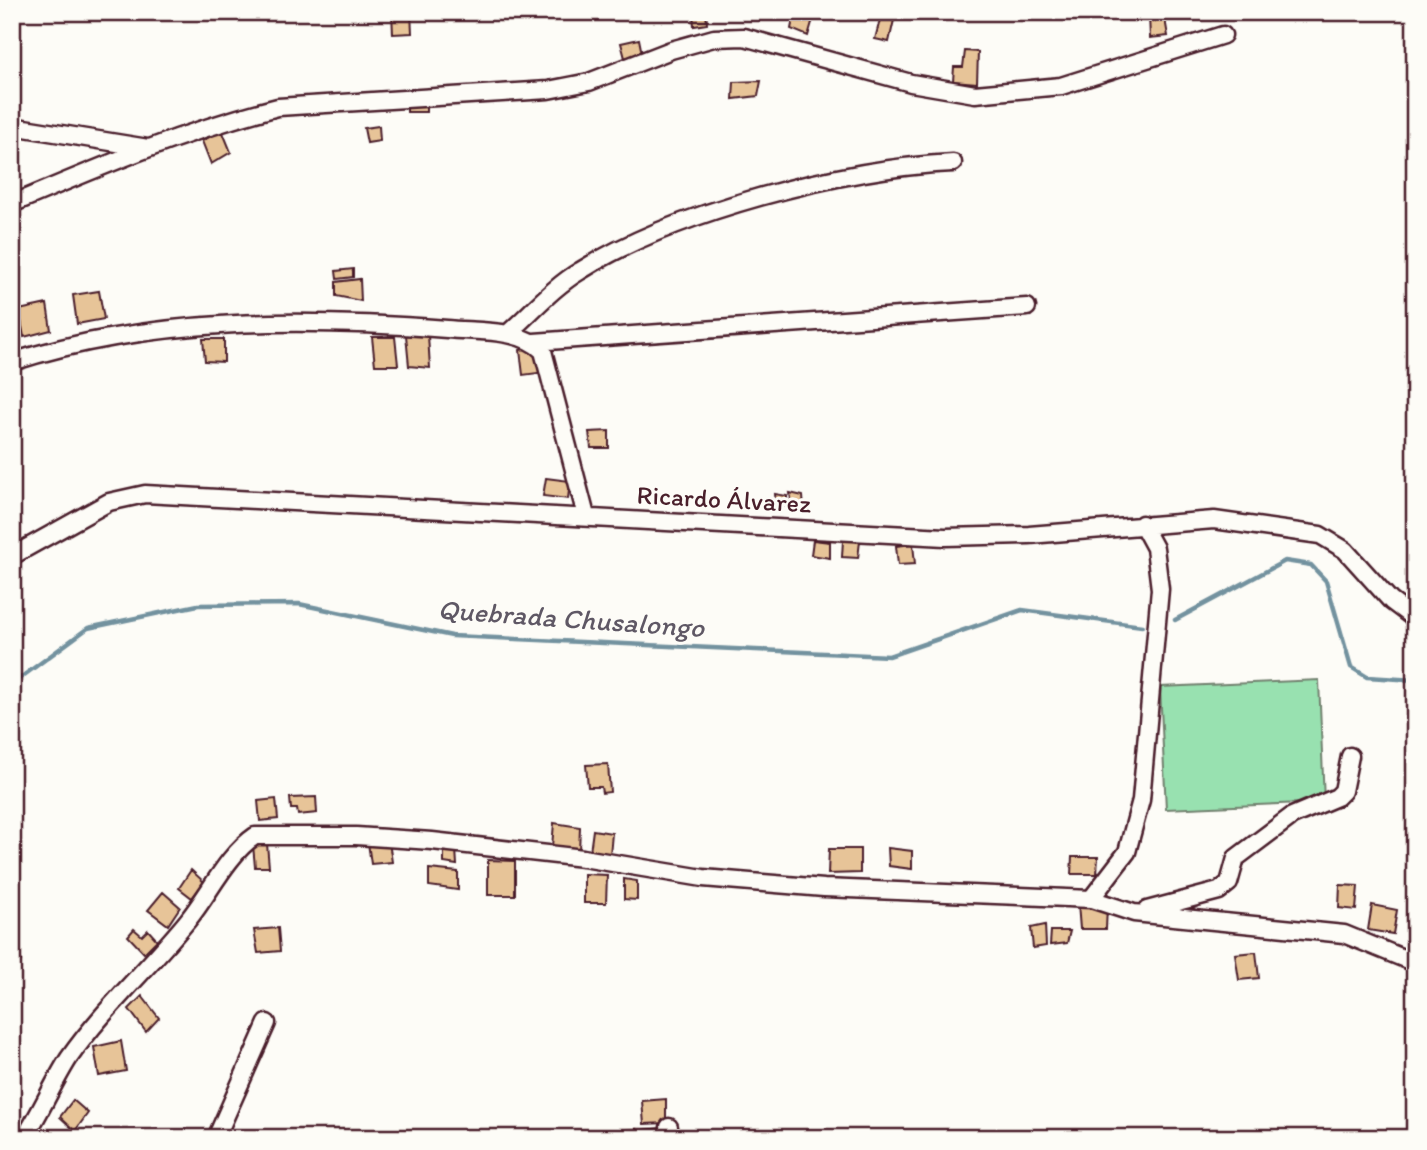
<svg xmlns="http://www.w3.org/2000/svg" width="1427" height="1150" viewBox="0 0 1427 1150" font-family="Itim,sans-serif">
<rect width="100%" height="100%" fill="#fdfcf7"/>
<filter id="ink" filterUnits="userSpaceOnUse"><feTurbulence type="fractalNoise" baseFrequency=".0143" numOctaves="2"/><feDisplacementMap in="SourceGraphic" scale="14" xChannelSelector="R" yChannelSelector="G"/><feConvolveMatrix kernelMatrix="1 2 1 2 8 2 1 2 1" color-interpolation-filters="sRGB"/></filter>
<g filter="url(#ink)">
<!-- green -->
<path fill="#98e1b0" stroke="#71806e" stroke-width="2" d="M1319 680 1324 802 1166 809 1160 687Z"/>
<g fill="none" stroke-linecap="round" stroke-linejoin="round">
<!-- stream -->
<path stroke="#73929f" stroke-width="4.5" d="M1175 620 1285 561 1311 565 1326 581 1351 667 1367 677 1415 680
M12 684 88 628 198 605 299 604 452 636 889 656 1022 610 1142 626"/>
</g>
<!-- building -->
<path fill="#e7c498" stroke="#4a1f2b" stroke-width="2" d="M392 12H411L412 33 393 34Z
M693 12H706L707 24 694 26Z
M1164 13 1168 36 1150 38 1149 15Z
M794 14 813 19 808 36 791 29Z
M881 16 894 20 889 42 875 39Z
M639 39 642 54 625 58 621 43Z
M965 51 978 52 977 83 953 81 954 67H963Z
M761 81 758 96 733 99 734 82Z
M407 102H426V112H407Z
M379 126 380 141 367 143 364 128Z
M222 130 231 152 211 164 202 141Z
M353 269V277L337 279 336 271Z
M360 279 361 301 336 296V282Z
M99 291 104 319 77 324 73 295Z
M47 304 51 330 24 337 19 310Z
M406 335H428L430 368 409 366Z
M372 337H395L398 365H375Z
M203 339H224V362L205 361Z
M540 347 546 372 523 375 520 350Z
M609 431V448H591L589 432Z
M546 478 570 481 568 499 543 496Z
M790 493 803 496 804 510 792 508Z
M775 494 787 496V506L776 505Z
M813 540 830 542V558L811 555Z
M843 540 860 541 858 558 842 557Z
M913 544 915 564 898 565 896 546Z
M608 764 610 792 602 793 601 787H588L586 765Z
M316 797 317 813 298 815 297 809H291L290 798Z
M276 799 278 819 260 821 258 801Z
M554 823 580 827 579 851 552 847Z
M593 830 612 833 610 855 590 852Z
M389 842 392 862 371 864 368 843Z
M267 844 269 867H255L253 845Z
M444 848 456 849 457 865 444 863Z
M888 848 912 851V869L889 866Z
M829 849H860V873L828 874Z
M1072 857H1098L1097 874H1071Z
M488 860 515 861V895H488Z
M429 869 458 872V890L429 886Z
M191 870 204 882 192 898 179 888Z
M584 874 607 875 606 903H584Z
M624 879 637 881V900L624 899Z
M1340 885 1358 886 1356 910 1339 908Z
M163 892 180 907 168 925 148 910Z
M1078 904 1107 906 1106 929H1080Z
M1372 905 1397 910 1393 934 1368 930Z
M1045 925 1046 946 1033 948 1031 928Z
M278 928 280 951 258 953 254 930Z
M134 929 142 936 148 930 157 940 144 953 128 936Z
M1051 931H1070L1067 943 1050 945Z
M1256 952 1259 978 1239 980 1235 954Z
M12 955 21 960 12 979Z
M142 996 159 1018 146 1032 129 1009Z
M121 1041 126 1071 99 1076 94 1047Z
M666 1099V1123L644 1124 642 1101Z
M73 1100 88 1113 75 1131 60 1117Z
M661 1128V1138H644V1130Z
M637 1129 639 1138H627L626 1130Z
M832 1130V1138H804V1131Z"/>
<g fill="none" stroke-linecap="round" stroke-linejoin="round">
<defs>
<path id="minor" d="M12 126 148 148
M12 204C99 167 187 130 278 107L548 90 589 82 671 50 714 38 744 37 911 83 975 94 1061 86 1223 35
M507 334C530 314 553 287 580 271 674 212 842 168 953 163
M534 342 1027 307
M12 362C151 317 303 318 447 329 478 332 520 328 543 351L586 516
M12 556 109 502 145 494 945 537 1029 535 1214 520 1320 535 1345 550 1391 601 1415 619
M1091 899 1127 852 1141 800 1160 589 1155 548 1142 524
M1147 910 1219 891 1229 883 1236 858 1292 816 1337 797 1343 791 1350 756
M669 1127V1138
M24 1138C41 1112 53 1083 69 1058 104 1008 150 967 188 920 210 893 227 855 255 836H356L432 841 583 858 703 878 824 888 1091 899 1134 913 1344 934 1415 963
M216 1138 267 1023"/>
</defs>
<!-- minor casing -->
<use href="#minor" stroke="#4a1f2b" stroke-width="21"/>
<!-- minor -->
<use href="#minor" stroke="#fdfcf7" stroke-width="16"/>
</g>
</g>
<g text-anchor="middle" stroke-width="6" stroke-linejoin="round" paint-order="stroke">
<!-- street labels -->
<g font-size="26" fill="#4a1f2b" stroke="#fdfcf7">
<text transform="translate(724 499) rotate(3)" y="9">Ricardo Álvarez</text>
</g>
<!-- water labels -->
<g font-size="28" font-style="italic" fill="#5f5865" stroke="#fdfcf7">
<text transform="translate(571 618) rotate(4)" y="10">Quebrada Chusalongo</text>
</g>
</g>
<!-- margin -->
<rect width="1427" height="1150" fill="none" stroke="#fdfcf7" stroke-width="42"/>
<rect x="21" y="21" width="1385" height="1108" fill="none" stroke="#4a1f2b" stroke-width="2.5" filter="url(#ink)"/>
</svg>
